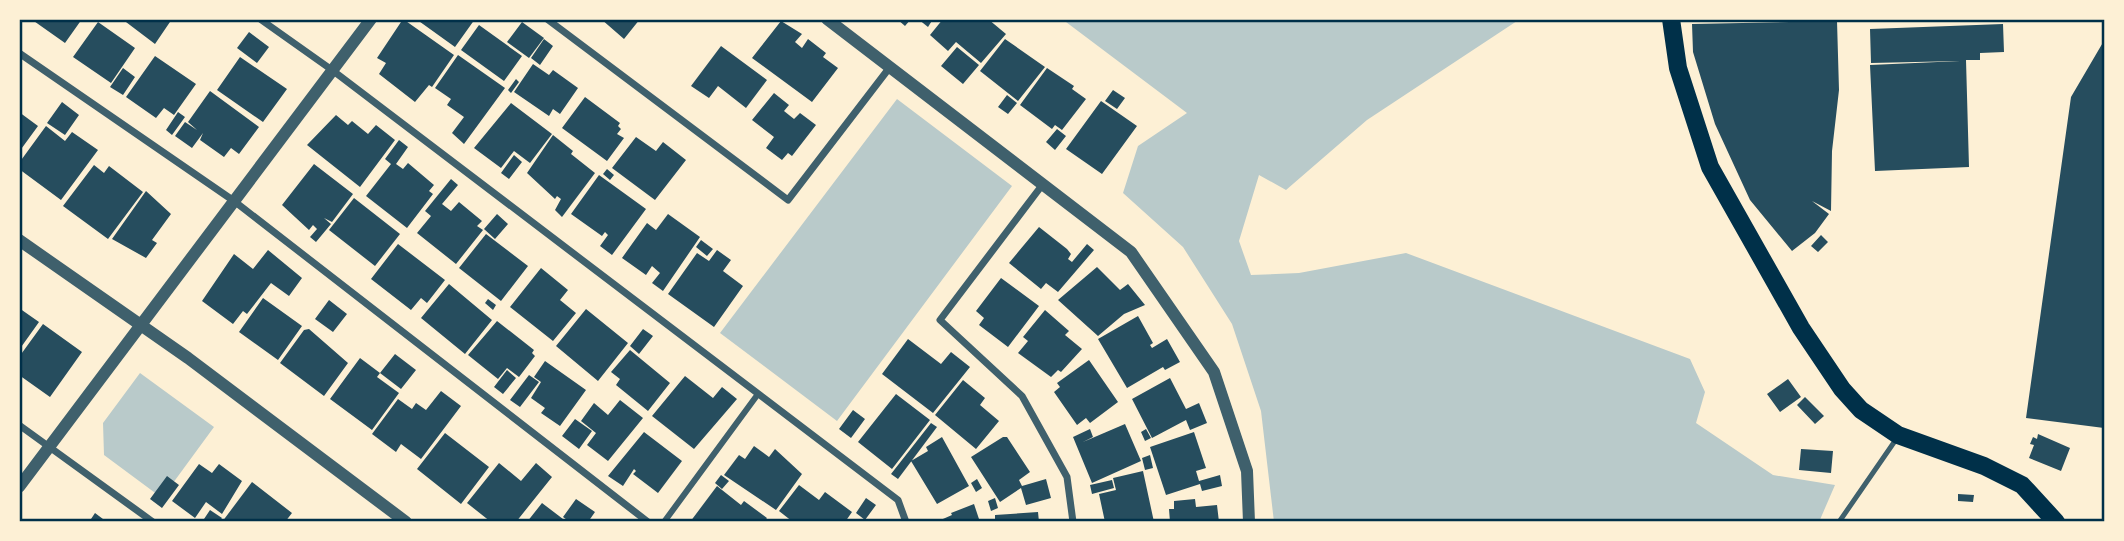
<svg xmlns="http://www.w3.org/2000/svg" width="2124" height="541" viewBox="0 0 2124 541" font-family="'IBM Plex Sans',sans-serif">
<rect width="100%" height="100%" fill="#fdf0d5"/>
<!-- green -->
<path fill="#b9caca" d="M1062 19H1520L1367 120 1286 190 1259 175 1239 241 1251 275 1299 273 1406 253 1690 359 1705 392 1696 423 1773 475 1835 485 1819 522H1274L1261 411 1232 324 1183 247 1123 193 1138 146 1187 113Z
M897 99 1012 186 837 421 720 333Z
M140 373 214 427 162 498 104 455 103 423Z"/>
<!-- building -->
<path fill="#264d5e" d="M31 19H82L65 43Z
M122 19H172L155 44Z
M403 19 454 55 432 87 429 85 415 102 379 74 386 63 377 58Z
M416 19H475L455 47Z
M601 19H640L624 39Z
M897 19H911L905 26Z
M918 19H933L928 27Z
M943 19H988L1006 34 981 63 956 42 948 51 930 35Z
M781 21 802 34 795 42 802 48 808 39 826 53 823 57 838 68 812 102 752 58Z
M1837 21 1839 90 1832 151 1831 211 1812 201 1829 214 1815 233 1792 251 1750 200 1715 124 1693 52 1692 24Z
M98 22 135 48 111 83 73 57Z
M522 22 544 38 529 58 507 42Z
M2003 24 2004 52 1980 53V60H1966L1969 167 1875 171 1870 65 1960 61 1871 63 1870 29Z
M479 25 522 56 504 81 461 50Z
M249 32 269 47 257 63 237 48Z
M544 39 553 46 540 65 531 58Z
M1005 39 1045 67 1018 101 980 71Z
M2105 39V423L2104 428 2026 418 2071 97Z
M721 46 767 80 746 108 718 86 709 98 691 86Z
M957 47 979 65 963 84 941 66Z
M458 55 505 88 464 144 452 133 464 117 447 105 451 99 435 88Z
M155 56 196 84 174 115 164 108 156 118 126 97Z
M240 57 287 89 263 122 217 90Z
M533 64 549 75 553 70 578 88 560 114 553 109 549 116 514 92Z
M123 68 135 77 123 95 110 87Z
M1047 68 1074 86 1072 89 1086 99 1062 130 1055 125 1052 129 1020 105Z
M516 79 519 82 511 93 508 90Z
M1113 90 1125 98 1117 109 1105 101Z
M210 91 259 127 239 154 231 148 224 157 200 140 203 133 192 148 175 136 185 122 197 130 188 122Z
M774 93 789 105 784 111 794 119 800 113 816 125 792 156 788 153 782 160 766 148 774 137 752 120Z
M1007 95 1017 103 1008 114 998 107Z
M585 97 620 123 618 126 621 129 617 134 624 138 607 161 562 128Z
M1101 101 1137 126 1102 174 1066 149Z
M62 102 79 115 65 135 47 123Z
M511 103 552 134 530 163 514 151 501 168 474 148Z
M19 112 38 126 19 152Z
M178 112 185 117 172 135 166 130Z
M336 115 348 125 352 121 368 134 376 125 395 140 360 187 307 145Z
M46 126 65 141 72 132 98 150 61 200 19 169V163Z
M1057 129 1066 136 1055 150 1046 142Z
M553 135 573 151 571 154 595 173 562 217 555 210 561 199 557 196 555 199 527 173Z
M636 137 656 151 663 142 686 160 655 200 612 168Z
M399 140 408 147 396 164 403 169 408 163 434 185 429 191 433 194 407 228 366 196 391 164 385 159Z
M514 155 522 162 509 179 501 173Z
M314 164 353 194 332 222 324 218 331 224 316 242 310 237 317 229 313 225 309 230 282 205Z
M94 165 104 173 109 166 143 192 108 239 63 206Z
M607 169 614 175 610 180 603 174Z
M599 175 646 209 612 255 600 246 608 235 605 232 602 236 571 214Z
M451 179 458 185 442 204 451 211 459 202 482 221 477 226 483 230 456 264 417 233 431 216 425 211Z
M146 191 171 214 152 240 157 243 146 258 112 239Z
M354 198 400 234 375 266 329 230Z
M497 214 508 224 495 239 484 229Z
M668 214 700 237 663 291 652 283 660 273 652 266 646 275 622 258 647 223 656 230Z
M1039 227 1067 249 1071 254 1068 259 1072 262 1087 244 1094 250 1058 292 1046 283 1041 289 1009 263Z
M486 234 528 266 501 301 459 268Z
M1821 235 1828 242 1818 252 1811 246Z
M701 240 713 249 707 256 696 247Z
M398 244 445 280 427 303 421 298 411 310 371 279Z
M268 250 302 278 289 296 271 283 247 314 243 311 233 324 202 301 234 254 253 269Z
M717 250 731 260 723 271 743 286 714 327 668 294 697 253 709 261Z
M1097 267 1120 290 1128 284 1145 305 1124 314 1098 336 1058 300Z
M541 268 568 290 560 300 576 313 553 341 510 307Z
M1001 278 1039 306 1008 347 979 325 984 318 976 311Z
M449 284 492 320 465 354 421 318Z
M263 298 302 326 278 360 239 332Z
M488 299 496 305 493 310 485 303Z
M329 300 347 314 333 332 315 319Z
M19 308 39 322 19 350Z
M586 309 628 343 598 381 556 346Z
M1045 310 1069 331 1065 335 1082 349 1061 372 1058 370 1051 377 1018 353 1028 341 1023 337Z
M1138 316 1153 343 1150 345 1152 348 1167 339 1180 362 1165 370 1163 367 1127 388 1098 339Z
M497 321 534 350 532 353 535 356 519 377 507 368 498 379 468 355Z
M43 324 82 352 50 397 19 375V357Z
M309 329 348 363 324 396 280 363 304 330Z
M643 329 653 336 639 354 630 346Z
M908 339 941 364 951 352 970 367 933 413 882 374Z
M630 350 670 383 648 411 616 385 620 379 611 372Z
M395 354 416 370 401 389 380 373 377 377 399 393 372 430 330 399 360 358 380 373Z
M1089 360 1118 402 1090 423 1086 418 1077 425 1054 392 1060 387 1057 383Z
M545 361 586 390 560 426 541 413 545 408 531 398 541 382 534 377Z
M507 370 516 378 503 394 494 387Z
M529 375 539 382 520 407 510 400Z
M685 376 713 398 722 387 737 399 694 449 652 416Z
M1170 378 1186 409 1199 403 1207 423 1190 430 1186 420 1152 438 1132 399Z
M1788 379 1801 397 1780 412 1767 394Z
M963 380 985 398 980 405 999 421 976 449 935 415Z
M441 391 461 406 421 459 401 444 396 452 372 434 398 399 412 409 416 403 426 410Z
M896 394 930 420 892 469 858 442Z
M1805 397 1824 416 1815 424 1797 405Z
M620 400 643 418 608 461 587 445 596 433 581 421 594 403 608 415Z
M853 410 865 419 851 438 839 429Z
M575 419 592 431 579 449 562 436Z
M931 423 937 427 898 479 891 474Z
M1125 424 1141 461 1092 483 1073 437 1090 429 1093 437 1083 442Z
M1146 429 1151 438 1145 441 1141 432Z
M644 432 682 461 658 493 633 474 636 471 634 469 623 486 608 476Z
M1194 432 1206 468 1196 471 1199 481 1220 475 1222 486 1202 491 1200 484 1166 495 1150 447Z
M445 433 489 467 461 504 417 469Z
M2038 434 2070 448 2061 471 2029 458 2034 445 2030 444 2033 437 2037 439Z
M942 437 969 486 937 504 911 461 928 451 926 447Z
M1003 437H1007L1030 472 1019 480 1022 486 1046 479 1051 498 1026 505 1021 488 1000 502 971 457Z
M754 446 769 457 775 449 802 474 776 510 724 475 739 455 745 459Z
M1801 449 1833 451 1831 473 1799 470Z
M1150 455 1153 468 1145 470 1142 458Z
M499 463 521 481 536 463 552 477 516 522H491L467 503Z
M199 464 212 473 219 464 242 481 222 514 206 502 195 518 172 501Z
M1143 471 1154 522H1105L1099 494 1116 490 1113 478Z
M721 475 729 481 722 489 715 483Z
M167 476 179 485 162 508 150 499Z
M977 479 982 488 976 492 971 483Z
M1112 480 1114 488 1092 494 1090 485Z
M252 482 292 513 285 522H222Z
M799 485 819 500 825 492 852 512 845 522H793L779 511Z
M717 486 741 505 744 501 767 518 764 522H690Z
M1958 494 1974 495 1973 502 1958 501Z
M866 498 876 505 865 520 856 513Z
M995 498 998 508 991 511 988 501Z
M576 499 595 512 588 522H570L563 517Z
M1195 499 1196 507 1217 505 1219 522H1170L1169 509H1174V501Z
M542 503 563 519 560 522H527Z
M974 504 980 522H936L952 515 951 513Z
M210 510 222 518 219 522H202Z
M1038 512 1039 522H995V515Z
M95 513 107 522H89Z"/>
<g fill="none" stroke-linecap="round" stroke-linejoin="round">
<!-- service -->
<path stroke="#3f606c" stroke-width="5" d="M1839 522 1897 438"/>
<!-- pedestrian -->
<path stroke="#3f606c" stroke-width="6" d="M664 522 758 394"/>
<!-- minor -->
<path stroke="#3f606c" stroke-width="7" d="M260 19 332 70 898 500 906 522
M547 19 788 200 890 67
M19 53 234 201 648 522
M1043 184 940 320 1022 396 1067 477 1073 522
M19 425 153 522"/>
<!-- tertiary -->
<path stroke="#3f606c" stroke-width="12" d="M827 19 1131 252 1214 372 1247 471 1249 522
M19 240 188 358 406 522
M19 487 371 19"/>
<!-- primary -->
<path stroke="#003049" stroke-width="18" d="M1671 19 1678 68 1710 167 1801 328 1842 389 1861 410 1898 435 1984 466 2022 485 2056 522"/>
</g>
<!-- border -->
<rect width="2124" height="541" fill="none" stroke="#fdf0d5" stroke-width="42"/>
<rect x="21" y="21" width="2082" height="499" fill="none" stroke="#003049" stroke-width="2.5"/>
</svg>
